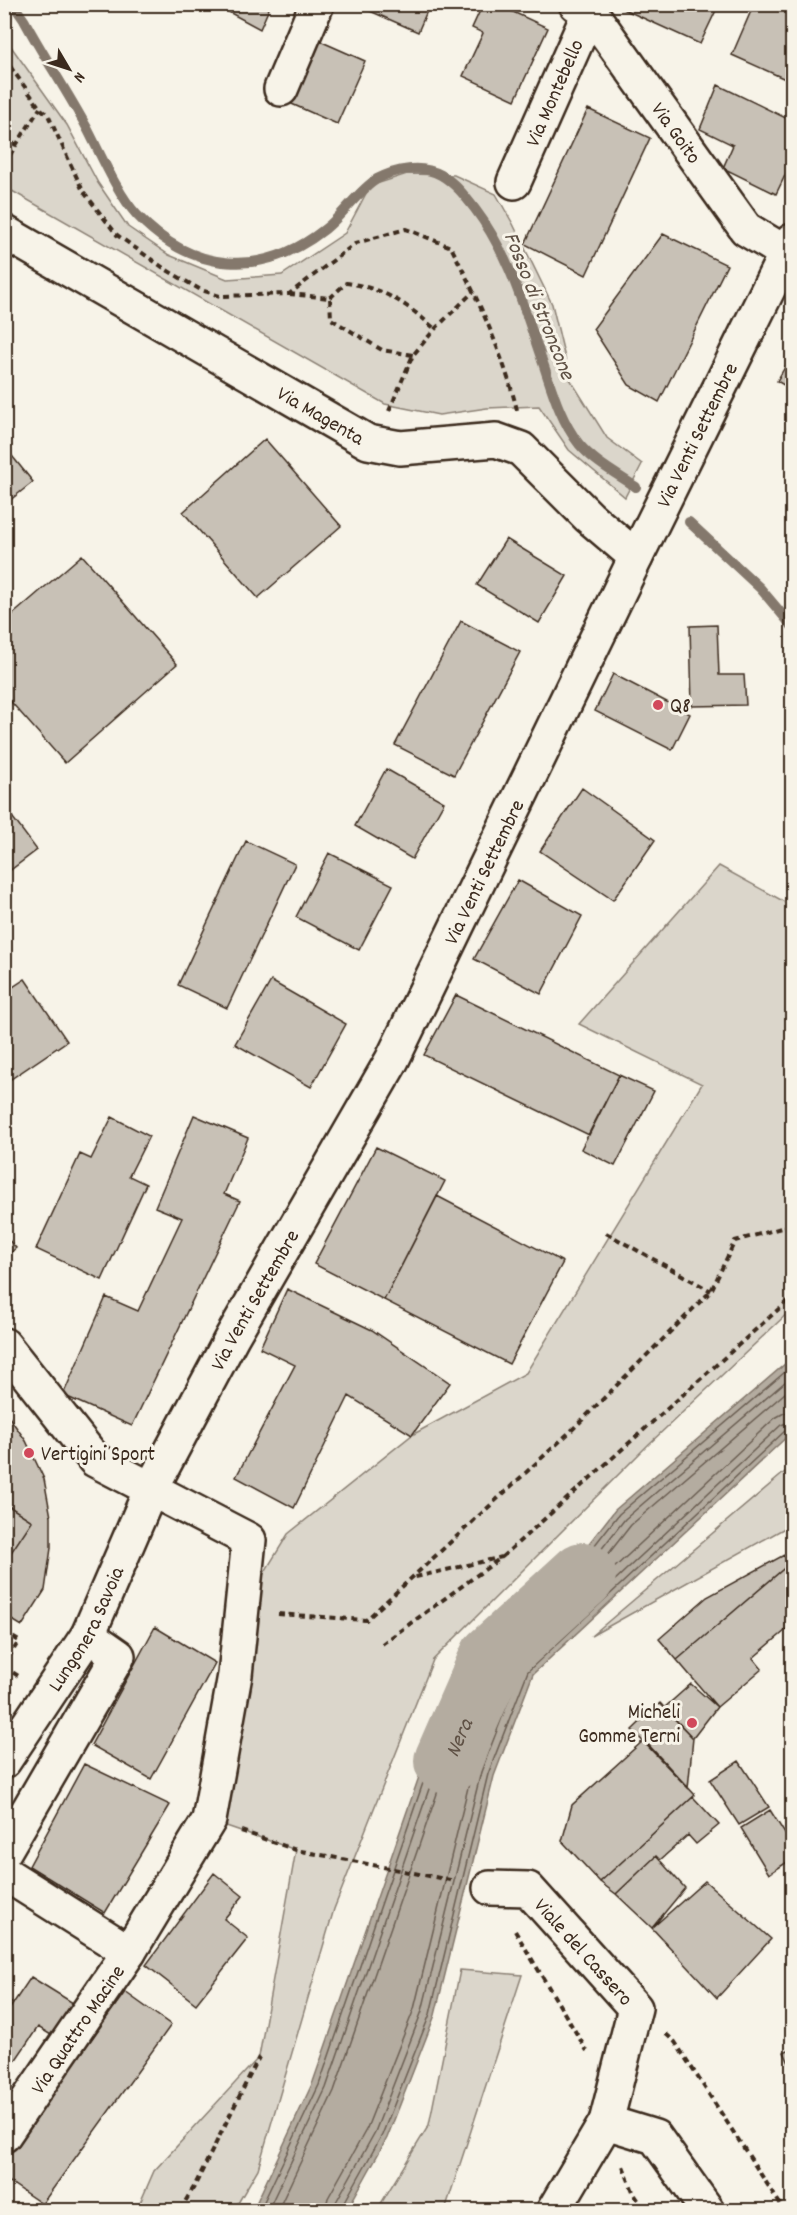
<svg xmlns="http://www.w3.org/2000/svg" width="797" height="2215" viewBox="0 0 797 2215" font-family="Dekko,sans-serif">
<rect width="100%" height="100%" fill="#f7f3e8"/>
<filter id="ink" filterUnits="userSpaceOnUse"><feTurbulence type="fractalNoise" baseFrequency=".0167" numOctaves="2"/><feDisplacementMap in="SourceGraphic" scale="12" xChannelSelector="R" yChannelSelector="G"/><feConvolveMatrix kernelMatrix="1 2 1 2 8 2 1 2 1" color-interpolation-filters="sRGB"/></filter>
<g filter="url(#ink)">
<!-- green -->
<path fill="#dbd6cb" stroke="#8b8074" stroke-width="1.5" d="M5 38 67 125 98 183 128 227 169 255 227 279 282 275 345 233 370 186 407 174 454 175 496 194 513 224 552 304 570 379 607 438 642 464 625 497 569 450 539 406 487 408 439 415 385 404 5 187Z
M719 866 792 906V1309L649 1444 433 1660 334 1909 258 2169 234 2210H137L154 2171 259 2057 296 1850 209 1820 241 1611 288 1534 412 1435 526 1373 702 1084 579 1024Z
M792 1466V1524L591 1636Z
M460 1970 522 1975 445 2210H377L429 2125Z"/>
<!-- water -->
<path fill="#b4aca0" stroke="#84786c" stroke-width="1.5" d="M792 1358V1432L533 1674 494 1776 435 2015 387 2138 347 2210H253L313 2082 429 1748 615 1510Z"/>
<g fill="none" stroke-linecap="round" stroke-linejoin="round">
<!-- shore -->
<path stroke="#6b5e52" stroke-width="1.5" d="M792 1387 631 1525 578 1593 579 1597H583L775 1418 784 1413 792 1412
M260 2210 319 2085 434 1751 619 1514 792 1366
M268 2210 326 2088 441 1754 625 1519 792 1376
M278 2210 334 2091 449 1759 491 1705 494 1704 496 1708 472 1771 414 2009 367 2128 328 2198 325 2210
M334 2210 336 2202 375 2132 422 2011 481 1772 521 1668 781 1425 792 1421
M342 2210 343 2205 382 2135 430 2014 488 1774 528 1671 786 1430 792 1429"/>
<!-- stream -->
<path stroke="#84786c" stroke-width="10" d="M13 4 24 20C44 57 67 91 87 128 100 153 118 195 137 215 192 273 262 279 325 229 343 215 359 190 377 179 396 169 421 164 441 175 455 183 465 196 475 209 510 255 525 312 544 366 553 393 561 421 579 444 594 462 617 474 636 487
M689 522 760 588 792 626"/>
<!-- river -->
<path stroke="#b4aca0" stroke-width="66" id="s1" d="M447 1761 492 1658 583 1575"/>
</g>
<!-- building -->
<path fill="#c8c1b6" stroke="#3b2a1e" stroke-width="1.5" d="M214 4H271L260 29Z
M354 4H430L418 32Z
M483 4H496L548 28 515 100 463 76 483 33 472 28Z
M620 4H719L700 44 619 7Z
M754 4H792V82L732 55Z
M313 38 365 61 337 124 285 101Z
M718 85 792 121V161L776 194 723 168 733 145 700 129Z
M588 109 650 138 586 275 525 244Z
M663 234 727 265 659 402 629 385 593 329Z
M792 355V390L777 381Z
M265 439 341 526 258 598 183 512Z
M4 446 33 482 4 505Z
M506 539 567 576 539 623 477 585Z
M82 555 177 664 65 763 4 694V622Z
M461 621 520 652 454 775 395 745Z
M717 625 719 675H744L746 705 692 706 690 626Z
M613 674 690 714 672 750 595 711Z
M386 769 444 802 412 859 355 826Z
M582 788 655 840 613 900 540 851Z
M4 806 37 850 4 875Z
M246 841 295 864 227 1008 178 985Z
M329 853 393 885 359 950 296 917Z
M518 880 582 916 541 994 474 959Z
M25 979 67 1041 11 1079 4 1070V993Z
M271 981 346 1024 311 1087 235 1044Z
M456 995 619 1075 589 1135 424 1055Z
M619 1075 654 1091 615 1166 581 1149Z
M194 1115 248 1138 224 1194 240 1201 132 1426 63 1395 106 1297 138 1311 182 1218 155 1207Z
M112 1117 149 1136 129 1176 146 1184 102 1280 36 1249 80 1154 91 1159Z
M376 1147 445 1181 384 1300 314 1264Z
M437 1196 563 1262 509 1364 384 1300Z
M4 1235 16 1248 4 1258Z
M287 1289 372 1330 450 1383 412 1435 349 1396 294 1508 236 1477 295 1365 260 1348Z
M4 1410 26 1441 44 1479 51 1517V1548L45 1590 22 1626 4 1615V1563L32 1521 4 1503Z
M4 1503 32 1521 4 1563Z
M784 1555 789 1564 677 1660 659 1639 707 1597Z
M789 1564 792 1568V1625L753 1658 762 1669 717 1707 677 1660Z
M155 1627 215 1663 151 1779 91 1745Z
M691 1684 717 1707 693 1738 664 1708Z
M660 1703 693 1738 688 1788 632 1730Z
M644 1740 695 1795 600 1882 562 1841 572 1805Z
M739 1761 769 1807 739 1825 710 1780Z
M84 1764 170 1805 105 1913 29 1866Z
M693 1797 719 1825 696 1844 688 1835 660 1860 656 1856 616 1894 600 1882Z
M770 1810 792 1845V1859L769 1874 741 1828Z
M656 1856 685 1888 652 1928 616 1894Z
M214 1873 243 1896 224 1919 248 1938 196 2004 146 1965Z
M705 1881 771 1939 717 1998 652 1928Z
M31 1977 73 2003 51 2035 38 2027 4 2077V2017Z
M125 1992 171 2025 42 2204 4 2178V2162Z
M4 1998 13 2004 4 2017Z
M792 2048V2070L784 2052Z"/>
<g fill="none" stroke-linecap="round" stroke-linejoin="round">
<defs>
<g id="minor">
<path id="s2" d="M576 4 590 11 746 229 786 253"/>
<path d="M281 89 317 4"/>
<path id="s3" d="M514 182 593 4"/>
<path id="s4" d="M4 232 368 442 400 448 496 440 521 449 589 517 636 557"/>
<path d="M4 1345 95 1460 249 1540 235 1675 209 1820 129 1952 4 2135"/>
<path id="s5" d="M4 1761 88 1635 151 1489 232 1337 392 1060 636 557 792 241"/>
<path d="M4 1852 118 1656 88 1635"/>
<path d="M4 1873 129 1952"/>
<path id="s6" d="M490 1888 528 1889 635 2008 606 2122"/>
<path d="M554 2210 606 2122 655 2137 707 2210"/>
</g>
</defs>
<!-- minor casing -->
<use href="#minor" stroke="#3b2a1e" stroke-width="38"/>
<!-- path -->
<path stroke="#3b2a1e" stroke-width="4" stroke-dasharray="6 4.5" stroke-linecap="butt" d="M4 58 40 108 48 115 83 191 117 235 165 269 201 290 220 296 289 294 356 243 406 229 451 247C478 299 503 353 517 410
M4 138 16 145
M4 164 40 108
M289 294 330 298 331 319 382 350 413 355
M330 298 346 283C384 288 407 304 435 329
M389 411 413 355 435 329 474 291
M606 1233 711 1291
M502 1557 792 1297
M278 1614 366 1620 571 1431 711 1291 735 1241 792 1225
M4 1632 19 1641 4 1665
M382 1644 502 1557 412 1578
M4 1667 20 1677
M241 1831 296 1850 455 1881
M515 1931 587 2051
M666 2034 675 2042 784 2210
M623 2166 634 2194 645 2210
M180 2210 194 2187 259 2057"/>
<!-- minor -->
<use href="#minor" stroke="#f7f3e8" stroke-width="33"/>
</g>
</g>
<!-- markers -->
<g fill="#d1495b" stroke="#f7f3e8" stroke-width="2">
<circle cx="658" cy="705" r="6"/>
<circle cx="29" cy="1453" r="6"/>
<circle cx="692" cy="1723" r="6"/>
</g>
<g text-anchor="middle" stroke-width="6" stroke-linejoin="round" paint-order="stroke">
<!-- street labels -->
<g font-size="21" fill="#3b2a1e" stroke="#f7f3e8">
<text dy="7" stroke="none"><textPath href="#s3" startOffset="98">Via Montebello</textPath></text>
<text dy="7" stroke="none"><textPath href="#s2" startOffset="165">Via Goito</textPath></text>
<text dy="7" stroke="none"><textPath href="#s4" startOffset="366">Via Magenta</textPath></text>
<text dy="7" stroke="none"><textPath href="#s5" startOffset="1498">Via Venti Settembre</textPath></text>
<text dy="7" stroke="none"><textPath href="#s5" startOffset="1012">Via Venti Settembre</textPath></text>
<text dy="7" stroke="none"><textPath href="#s5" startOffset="526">Via Venti Settembre</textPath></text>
<text dy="7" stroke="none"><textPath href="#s5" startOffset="156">Lungonera Savoia</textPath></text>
<text dy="7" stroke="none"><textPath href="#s6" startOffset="122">Viale del Cassero</textPath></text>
<text transform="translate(77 2029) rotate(-56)" y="7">Via Quattro Macine</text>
</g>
<!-- poi labels -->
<g font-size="21" fill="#3b2a1e" stroke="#f7f3e8" text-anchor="start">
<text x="670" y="712">Q8</text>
<text x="41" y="1460">Vertigini Sport</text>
<text x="680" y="1718" text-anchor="end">Micheli<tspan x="680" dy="24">Gomme Terni</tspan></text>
</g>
<!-- water labels -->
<g font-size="22" font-style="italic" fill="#5f5145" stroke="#f7f3e8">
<text transform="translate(541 305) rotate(68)" y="8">Fosso di Stroncone</text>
<text dy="8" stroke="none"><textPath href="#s1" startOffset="26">Nera</textPath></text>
</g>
</g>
<!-- margin -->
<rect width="797" height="2215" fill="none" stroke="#f7f3e8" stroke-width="24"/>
<rect x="12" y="12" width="773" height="2191" fill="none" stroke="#3b2a1e" stroke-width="2" filter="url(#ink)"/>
<!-- north arrow -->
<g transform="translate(69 69) rotate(129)" stroke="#f7f3e8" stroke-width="4.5" paint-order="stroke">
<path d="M0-4.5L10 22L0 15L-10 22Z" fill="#3b2a1e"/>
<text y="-9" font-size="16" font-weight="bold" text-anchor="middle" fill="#3b2a1e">N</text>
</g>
</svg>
